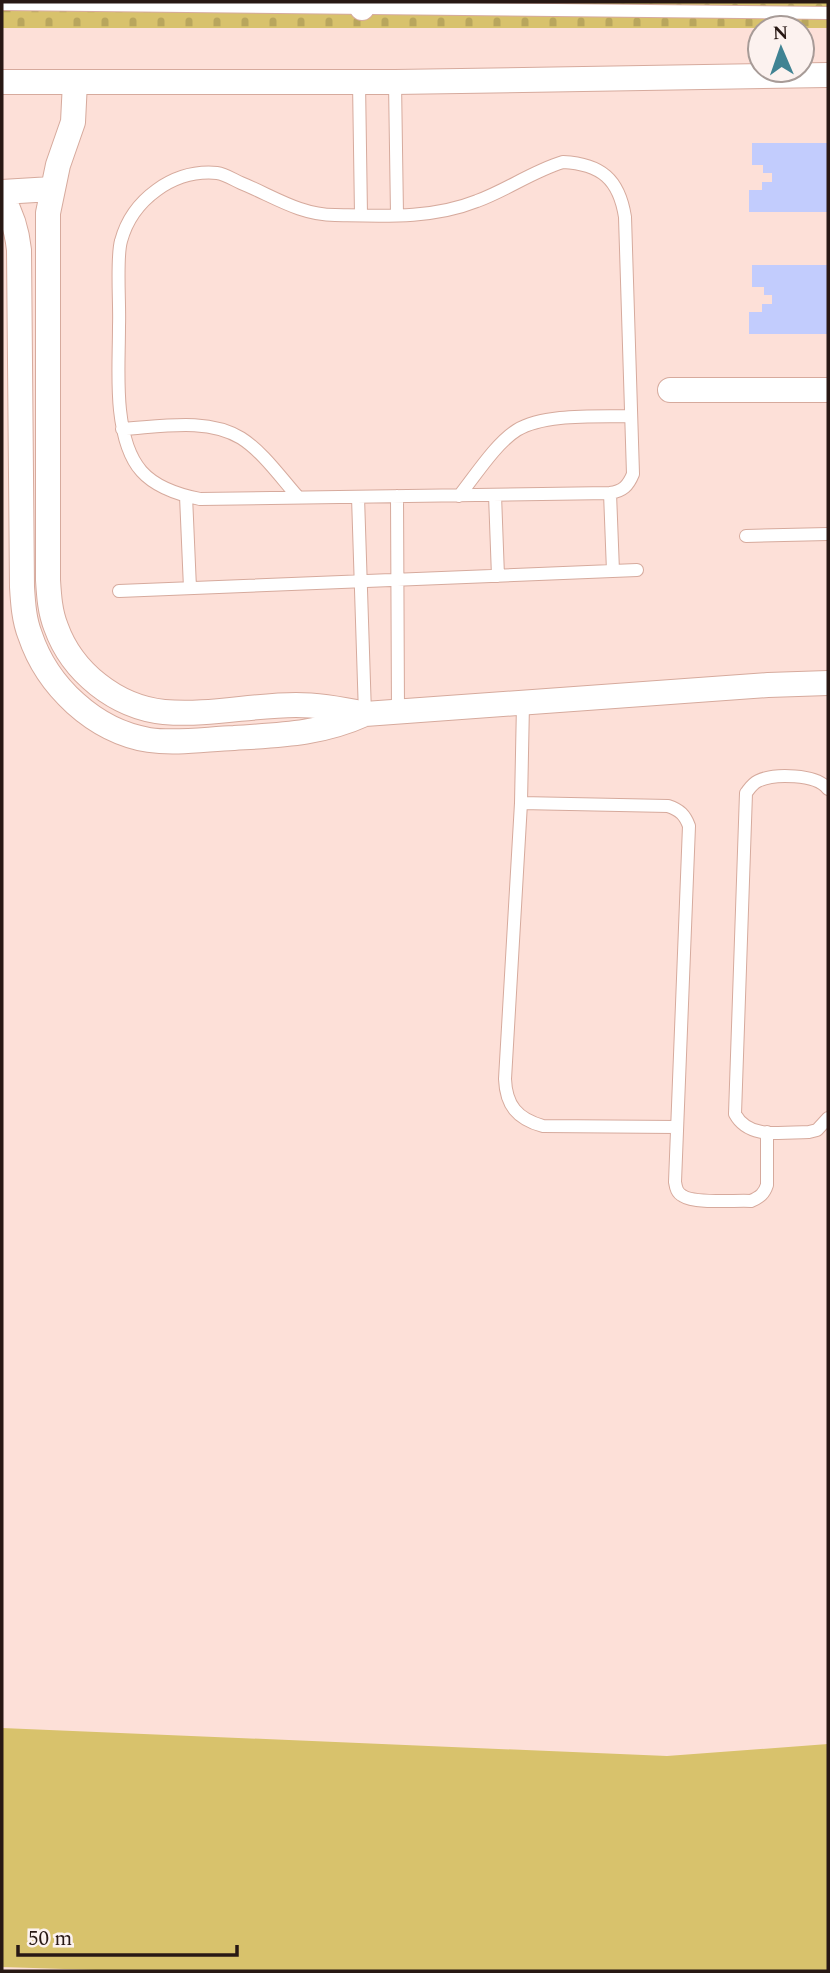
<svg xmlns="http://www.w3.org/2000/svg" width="830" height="1973" viewBox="0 0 830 1973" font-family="Spectral,serif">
<defs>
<pattern id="cemetery-stones" width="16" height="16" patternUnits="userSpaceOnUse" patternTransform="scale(1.75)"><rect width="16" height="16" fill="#d8c26c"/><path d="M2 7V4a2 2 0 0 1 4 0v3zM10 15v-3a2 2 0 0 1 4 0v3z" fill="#b9a65d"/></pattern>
</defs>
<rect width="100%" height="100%" fill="#fde0d8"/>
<!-- green -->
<path fill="#d8c26c" d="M2 1728 667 1756 828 1744V1971H127L2 1967Z"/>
<!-- cemetery -->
<path fill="url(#cemetery-stones)" d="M2 2H828V28H2Z"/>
<!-- building -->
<path fill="#c2ccfd" d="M752 143H828V212H749V190H762V182H772V173H763V165H752Z
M752 265H828V334H749V312H762V304H772V295H764V287H752Z"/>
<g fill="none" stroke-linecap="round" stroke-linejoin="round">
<defs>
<path id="service" d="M2 4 828 13
M359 82 361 215
M395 82 397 215
M563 162C601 164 619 179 625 217L633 474C628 486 623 491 610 493L200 499C145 488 126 466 120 410 117 382 119 354 119 326 120 305 116 258 121 241 132 200 173 169 217 173 225 174 234 180 241 183 273 196 300 215 335 215 383 216 432 219 477 201 507 190 533 171 563 162Z
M122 429C159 427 207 417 241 438 263 452 281 478 298 497
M610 493 613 571
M495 495 498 576
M186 496 190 588
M397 496 398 712
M459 496C475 476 496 443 517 430 545 413 598 417 631 416
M358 497 365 714
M746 536 828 534
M119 591 637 570
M523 704 521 803 505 1079C506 1105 517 1119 543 1126L677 1127
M828 789C817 774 774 773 758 781 752 784 750 788 746 793L735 1114C749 1140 783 1132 809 1132L817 1130 828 1118
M521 803 668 806C680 810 685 815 689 826L675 1182C676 1188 677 1193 683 1196 695 1204 736 1200 751 1201 760 1197 764 1194 767 1185V1132"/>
<path id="minor" d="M362 8V2
M2 82H395L828 75
M75 82 73 122 58 165 48 213V580C49 596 50 612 56 627 72 672 116 707 164 712 208 716 252 705 296 705 320 705 342 709 365 714L768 685 828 683
M2 192 52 189
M2 197C12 214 17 230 19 250L22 587C23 603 24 620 30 635 47 686 94 731 149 740 176 744 207 739 234 738 282 735 321 734 365 714
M670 390H828"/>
</defs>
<!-- service casing -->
<use href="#service" stroke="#d6aa9d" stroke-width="14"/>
<!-- minor casing -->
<use href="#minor" stroke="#d6aa9d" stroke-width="26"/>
<!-- service -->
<use href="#service" stroke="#fff" stroke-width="12"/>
<!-- minor -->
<use href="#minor" stroke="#fff" stroke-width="24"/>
</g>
<!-- border -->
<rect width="830" height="1973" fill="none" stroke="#281814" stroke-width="7"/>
<!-- north arrow -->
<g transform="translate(781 49) rotate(358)"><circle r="33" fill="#fcf2ef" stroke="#a79b97" stroke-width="2"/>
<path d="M0-5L12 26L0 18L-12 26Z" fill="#408393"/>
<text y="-10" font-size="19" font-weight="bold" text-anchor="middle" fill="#281814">N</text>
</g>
<!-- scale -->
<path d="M18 1945v10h219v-10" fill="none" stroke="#281814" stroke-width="3.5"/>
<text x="28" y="1945" font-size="21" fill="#281814" stroke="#fcf2ef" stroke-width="5" paint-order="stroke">50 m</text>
</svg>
